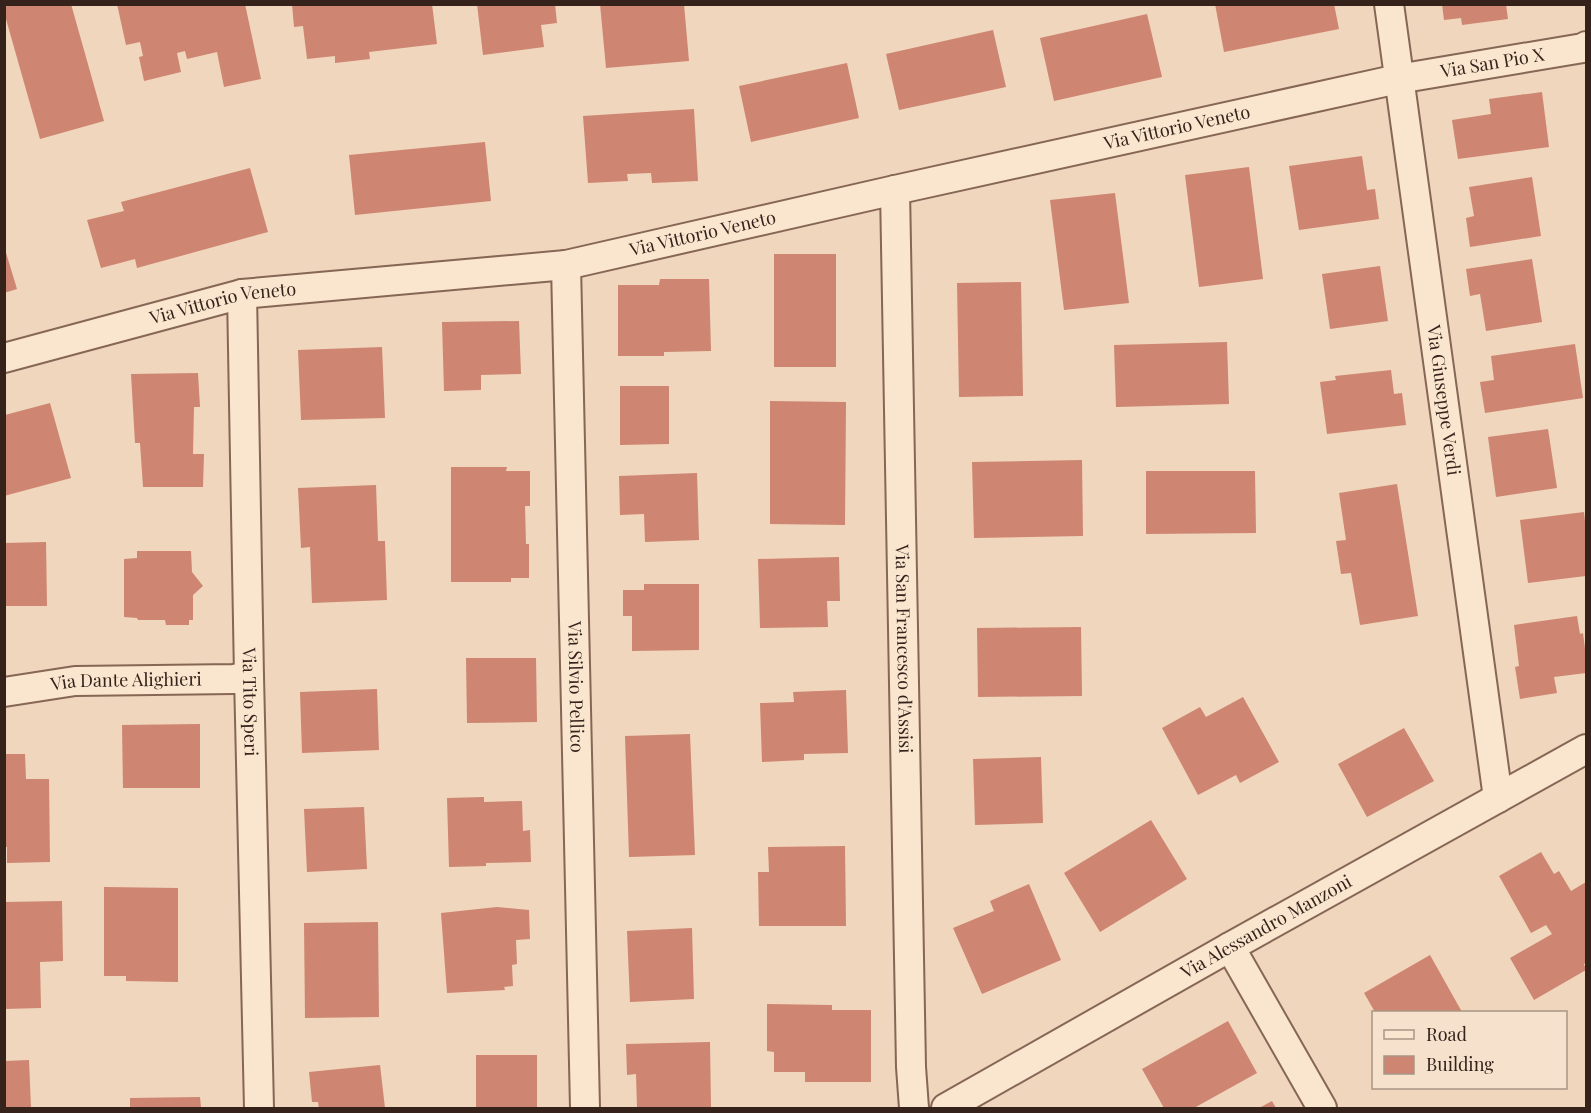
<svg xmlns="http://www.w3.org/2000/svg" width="1591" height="1113" viewBox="0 0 1591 1113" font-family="'Playfair Display',serif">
<rect width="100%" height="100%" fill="#efd6bc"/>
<!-- building -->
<path fill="#ce8571" d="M14 4H71L104 121 40 139 4 12V7Z
M117 4H245L261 79 224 87 217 52 187 59 185 51 177 53 181 72 144 81 139 57 143 56 140 42 126 45Z
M292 4H432L437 44 369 52 370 59 335 63V56L307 59 303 26 294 27Z
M477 4H555L557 23 541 25 544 47 483 55Z
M600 4H684L689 61 606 68Z
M1215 4H1334L1339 29 1224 52Z
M1442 4H1506L1508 19 1462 25 1461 18 1444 20Z
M1147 14 1162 77 1054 101 1040 38Z
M993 30 1006 87 899 110 886 54Z
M847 63 859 118 751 142 739 86Z
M1542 92 1549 147 1458 159 1452 120 1491 114 1489 99Z
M694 109 698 181 652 183 651 173 627 174 628 181 588 183 583 116Z
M485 142 491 201 355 215 349 155Z
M1362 156 1367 190 1375 189 1379 219 1299 230 1289 166Z
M1249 167 1263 279 1199 287 1185 175Z
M250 168 268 232 137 268 135 259 101 268 87 220 124 211 121 202Z
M1532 177 1541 236 1470 247 1466 218 1474 216 1469 187Z
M1115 193 1129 303 1064 310 1050 200Z
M4 246 17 289 4 293Z
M774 254H836V367H774Z
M1532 259 1542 322 1486 331 1480 294 1470 296 1466 269Z
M1380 266 1388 321 1330 329 1322 274Z
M660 279H709L711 351 664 352V356H618V285H659Z
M1021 282 1023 396 959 397 957 283Z
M519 321 521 374 481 375V390L444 391 442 322Z
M1227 342 1229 404 1116 407 1114 345Z
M1575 344 1583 398 1485 413 1480 382 1494 380 1491 356Z
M382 347 385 418 301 420 298 350Z
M1391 370 1394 394 1402 393 1406 425 1327 434 1320 382 1336 380 1335 376Z
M198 373 200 407H194L193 454H204L203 487H143L140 443H135L131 374Z
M620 386H669V444L620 445Z
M770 401 846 402 845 525 770 524Z
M50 403 71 478 4 496 5 415Z
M1548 429 1557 488 1496 497 1488 437Z
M1082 460 1083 536 974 538 972 462Z
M451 467H507L506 471H530V506H525L526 544H529V578H511V582H451Z
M1146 471H1255L1256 533 1146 534Z
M697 473 699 540 645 542 644 514 620 515 619 476Z
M1397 484 1418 616 1360 625 1351 573 1341 574 1336 541 1346 540 1339 493Z
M376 485 378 541H385L387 600 312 603 310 547 301 548 298 488Z
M1584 512 1586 530V576L1528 583 1520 520Z
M46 542 47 606H4V543Z
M137 551H191L192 572 203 586 193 595V620H189V625H166L165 620H138L137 618 124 617V559L137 558Z
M839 557 840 601H827L828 627 760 628 758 559Z
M644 584H699V650L632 651V616H623V590H644Z
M1577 616 1580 634 1583 633 1586 656V673L1554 677 1557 693 1520 699 1515 667 1519 666 1514 625Z
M1081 627 1082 696 978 697 977 628Z
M466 658H536L537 722 467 723Z
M377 689 379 750 302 753 300 692Z
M846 690 848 753 804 754V760L762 762 760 703 794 702 793 692Z
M1243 697 1279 762 1240 783 1236 775 1198 795 1162 728 1200 707 1206 717Z
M200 724V788H123L122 725Z
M1404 728 1434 781 1367 817 1338 764Z
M690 734 695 855 629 857 625 736Z
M4 754H25L26 779H49L50 862 7 863V847H4Z
M1041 757 1043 823 975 825 973 759Z
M484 797V802L522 801 523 831 530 830 531 862 486 863V866L449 867 447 798Z
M364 807 367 869 307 872 304 809Z
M1151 820 1187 879 1100 932 1064 873Z
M845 846 846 926H759L758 872H769L768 847Z
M1541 852 1554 874 1559 871 1571 891 1586 882V963L1584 964 1586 970 1534 1000 1510 958 1552 934 1546 925 1531 933 1499 876Z
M1029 884 1061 960 982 994 953 928 994 911 990 901Z
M104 887 178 888V982L126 981V976H104Z
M62 901 63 961 40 962 41 1008 4 1009V902Z
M497 907 529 910 530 939 516 940 517 964 512 965 513 986 504 987 505 990 447 993 441 913Z
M378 922 379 1017 305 1018 304 923Z
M692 928 694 999 630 1002 627 931Z
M1430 955 1462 1012H1375L1364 993Z
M767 1004 832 1005V1010H871V1082H805V1072H774V1052L767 1051Z
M1228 1021 1257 1073 1194 1108H1164L1142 1069Z
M710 1042 711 1108H637L636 1074 627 1075 626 1044Z
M476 1055H537V1108H476Z
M29 1060 31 1108H4V1061Z
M380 1065 385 1108H319L318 1102H312L309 1072Z
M200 1097 201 1108H130V1098Z
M1272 1101 1276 1108H1259Z"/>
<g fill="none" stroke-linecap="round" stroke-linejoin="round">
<defs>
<g id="minor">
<path id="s1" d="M1389 4 1498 798"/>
<path id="s2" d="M895 190 911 1067 914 1108"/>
<path id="s3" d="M566 265 585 1108"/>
<path id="s4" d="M242 294 249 676 259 1108"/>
<path id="s5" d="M4 358 242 294 566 265 895 190 1398 79 1583 48 1586 46"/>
<path id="s6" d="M4 692 75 681 234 679 249 676"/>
<path d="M1230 947 1322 1108"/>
<path id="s7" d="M946 1108 1230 947 1586 749"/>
</g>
</defs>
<!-- minor casing -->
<use href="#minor" stroke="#866655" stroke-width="32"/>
<!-- minor -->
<use href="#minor" stroke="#fae5cf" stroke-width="28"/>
</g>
<g text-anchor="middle" stroke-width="4.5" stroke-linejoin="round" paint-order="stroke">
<!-- street labels -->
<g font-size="18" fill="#35221b" stroke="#f6e1cc">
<text dy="6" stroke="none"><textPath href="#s5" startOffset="1520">Via San Pio X</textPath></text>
<text dy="6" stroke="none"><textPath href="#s5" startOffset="1198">Via Vittorio Veneto</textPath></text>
<text dy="6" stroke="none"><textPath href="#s5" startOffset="712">Via Vittorio Veneto</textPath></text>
<text dy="6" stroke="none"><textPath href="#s5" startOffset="226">Via Vittorio Veneto</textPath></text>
<text dy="6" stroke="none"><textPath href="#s1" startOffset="400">Via Giuseppe Verdi</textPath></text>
<text dy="6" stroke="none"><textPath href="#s2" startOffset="459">Via San Francesco d'Assisi</textPath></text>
<text dy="6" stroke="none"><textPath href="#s6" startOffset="123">Via Dante Alighieri</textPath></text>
<text dy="6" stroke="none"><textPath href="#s3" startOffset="422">Via Silvio Pellico</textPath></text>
<text dy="6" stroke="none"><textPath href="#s4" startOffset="408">Via Tito Speri</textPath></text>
<text dy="6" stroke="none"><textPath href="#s7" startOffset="368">Via Alessandro Manzoni</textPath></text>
</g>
</g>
<!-- border -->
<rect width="1591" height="1113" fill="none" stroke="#35221b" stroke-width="12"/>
<!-- legend -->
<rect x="1372" y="1011" width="195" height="78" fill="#f6e1cc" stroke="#a99585" stroke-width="1.5"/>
<rect x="1384" y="1030" width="30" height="9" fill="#fae5cf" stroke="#a99585" stroke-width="1.5"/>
<text x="1426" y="1041" font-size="18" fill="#35221b">Road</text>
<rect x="1384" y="1056" width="30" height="18" fill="#ce8571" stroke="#a99585" stroke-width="1.5"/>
<text x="1426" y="1071" font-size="18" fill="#35221b">Building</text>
</svg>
